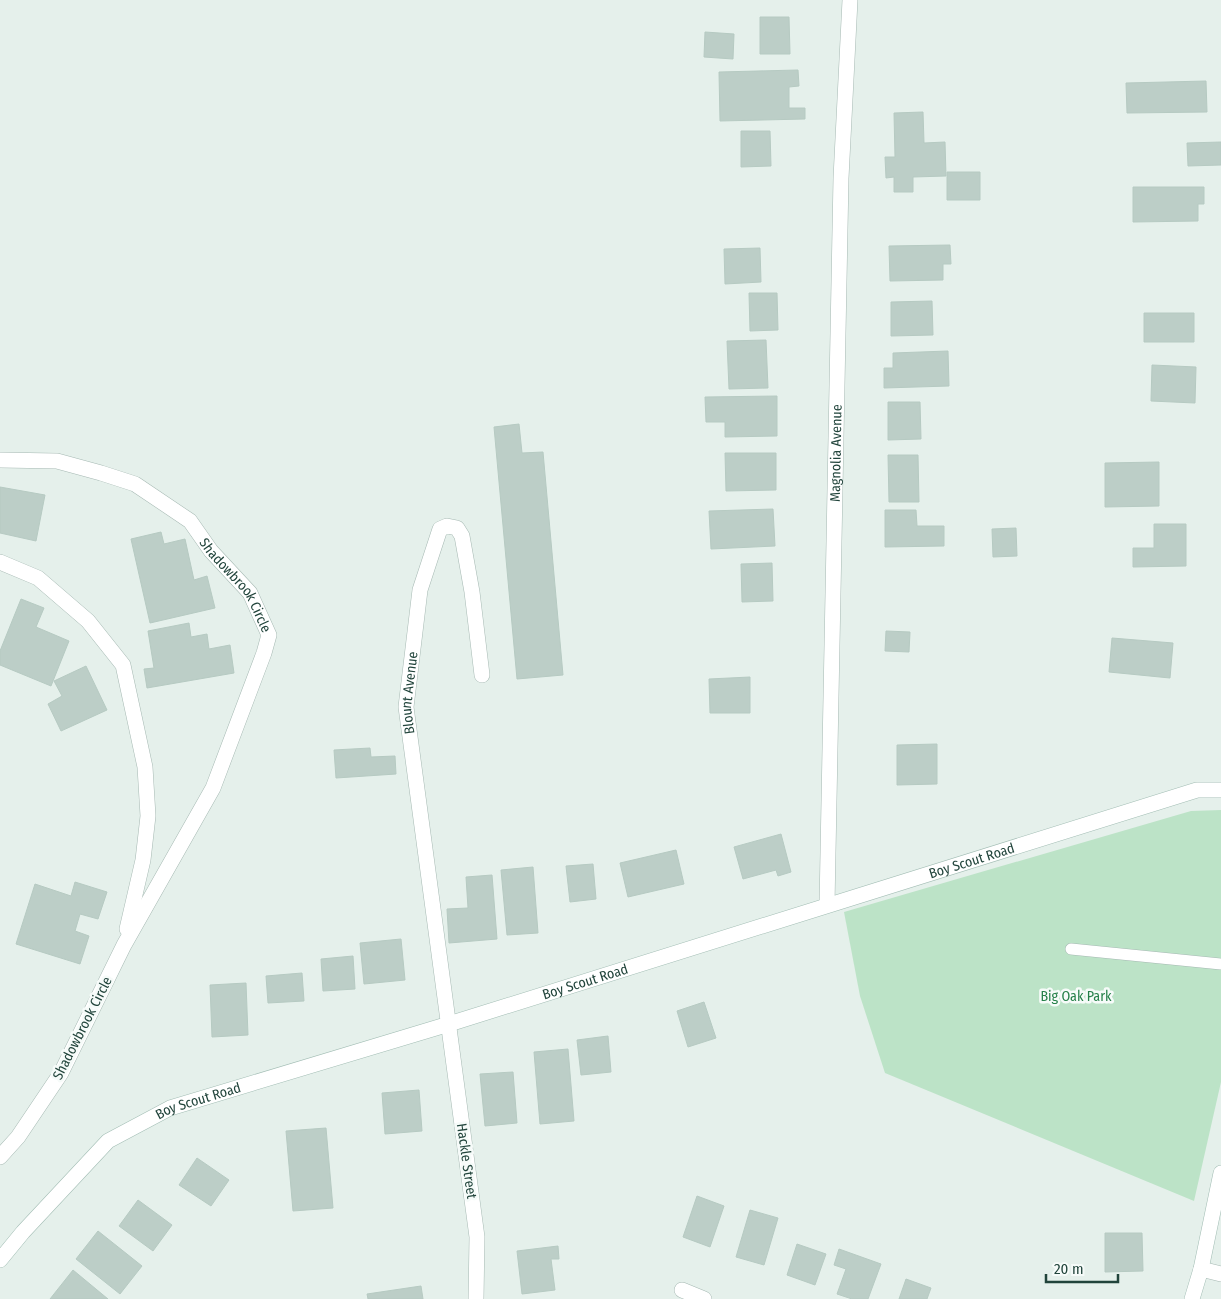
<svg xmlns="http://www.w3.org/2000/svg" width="1221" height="1299" viewBox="0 0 1221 1299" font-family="'Fira Sans Condensed',sans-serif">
<rect width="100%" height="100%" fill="#e5f0eb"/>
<!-- green -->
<path fill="#bce3c7" d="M1221 810V1082L1194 1201 885 1073 860 996 844 912 1191 811Z"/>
<!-- building -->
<path fill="#bccec7" stroke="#b6cac2" d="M760 17H789L790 54H760Z
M705 32 734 34 733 59 704 57Z
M798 70 799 86 789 87V108H805V119L720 121 719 72Z
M1206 81 1207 112 1127 113 1126 83Z
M923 112 924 143 945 142 946 176 913 177V192H894V177L886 178 885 157H895L894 113Z
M741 131H770L771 166 741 167Z
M1221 142V165L1188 166 1187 143Z
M947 172H980V200H947Z
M1133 187H1204V204H1198V221L1133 222Z
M950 245 951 264H943V280L890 281 889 246Z
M760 248 761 282 725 284 724 249Z
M749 293H777L778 330 750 331Z
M932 301 933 335 891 336V302Z
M1144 313H1194V342H1144Z
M766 340 768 388 729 389 727 341Z
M948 351 949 386 884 388V368H893V353Z
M1152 365 1196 367 1195 403 1151 401Z
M777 396V436L725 437V422H706L705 397Z
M888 402H920L921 439 888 440Z
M519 424 522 453 543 452 563 675 517 679 494 427Z
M725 453H776V490L726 491Z
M888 455H918L919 502H889Z
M1159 462V506L1105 507V463Z
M0 487 45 495 36 541 0 533Z
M773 509 775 546 711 549 709 511Z
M885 510H916L917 526H944V546L885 547Z
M1154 524H1186V566L1133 567V548H1154Z
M1016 528 1017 556 993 557 992 529Z
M161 532 164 544 185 539 194 580 207 576 215 608 150 623 131 539Z
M772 563 773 601 742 602 741 564Z
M21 599 44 608 36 627 69 641 51 686 0 665V651Z
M189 623 191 637 207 634 209 649 230 645 234 673 147 688 144 669 154 668 148 631Z
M886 631 910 632 909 652 885 651Z
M1112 638 1173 643 1170 678 1109 672Z
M86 666 107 710 61 731 48 704 62 696 54 681Z
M750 677V713H710L709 679Z
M937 744V784L897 785V745Z
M370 748 371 757 395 756 396 774 336 778 334 750Z
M781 834 791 872 778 876 776 870 743 879 734 847Z
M676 850 684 884 628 897 620 863Z
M593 864 596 899 570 902 566 866Z
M533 867 538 933 507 935 501 870Z
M492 875 497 939 449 943 447 909 468 908 466 877Z
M75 882 107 892 98 919 80 914 75 931 89 936 80 964 16 944 35 884 71 896Z
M401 939 405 980 364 984 360 943Z
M353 956 355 989 323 991 321 959Z
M302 973 304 1001 268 1003 266 976Z
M246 983 248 1035 212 1037 210 985Z
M704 1002 716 1038 688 1047 677 1011Z
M608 1036 611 1072 581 1075 577 1040Z
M568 1049 574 1121 540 1124 534 1052Z
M513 1072 517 1123 485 1126 480 1074Z
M419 1090 422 1131 385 1134 382 1093Z
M326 1128 333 1208 293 1211 286 1131Z
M197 1158 229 1180 211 1206 179 1185Z
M697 1196 724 1206 710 1247 683 1237Z
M138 1200 172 1225 153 1251 119 1226Z
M750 1210 778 1218 764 1265 736 1257Z
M98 1231 142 1266 120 1294 76 1259Z
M1105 1233H1142L1143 1271 1105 1272Z
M797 1244 826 1254 815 1285 787 1275Z
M558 1246 559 1259H551L555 1290 522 1294 517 1251Z
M839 1249 881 1264 868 1299H852L837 1294 846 1269 834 1265Z
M73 1270 108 1299H50Z
M906 1279 931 1288 927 1299H899Z
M421 1286 423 1299H368L367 1294Z"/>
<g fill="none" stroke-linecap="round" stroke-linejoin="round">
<defs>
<path id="lane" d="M1071 949 1221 964"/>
<g id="street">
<path id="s1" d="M0 460 57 461 101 473 135 484 190 521 211 551 250 593 269 635 264 653 213 788 124 945 61 1073 18 1137 0 1157"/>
<path d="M0 562 38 578 88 621 123 665 145 767 148 816 143 860 127 929"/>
<path id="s2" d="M827 905 841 178 850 0"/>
<path d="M1201 1269 1221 1274"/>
<path d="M682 1290 704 1299"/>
<path id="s3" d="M476 1299 477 1237 406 707 420 590 440 529 447 526 457 528 462 536 472 592 482 675"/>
</g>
<g id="secondary">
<path id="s4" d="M0 1260 23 1232 108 1141 170 1108 449 1024 1197 790H1221"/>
<path d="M1192 1299 1201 1269 1221 1173"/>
</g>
</defs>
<!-- lane casing -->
<use href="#lane" stroke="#a6b9b3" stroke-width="12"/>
<!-- street casing -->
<use href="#street" stroke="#a6b9b3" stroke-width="16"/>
<!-- secondary casing -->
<use href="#secondary" stroke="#a2bdb4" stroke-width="16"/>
<!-- lane -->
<use href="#lane" stroke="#fff" stroke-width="11"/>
<!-- street -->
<use href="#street" stroke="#fff" stroke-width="15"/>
<!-- secondary -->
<use href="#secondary" stroke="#fff" stroke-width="15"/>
</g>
<g text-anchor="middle" stroke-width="5" stroke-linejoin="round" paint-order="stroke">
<!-- street labels -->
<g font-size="14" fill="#21443b" stroke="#f6fbf9">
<text dy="5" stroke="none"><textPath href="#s2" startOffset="452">Magnolia Avenue</textPath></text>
<text dy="5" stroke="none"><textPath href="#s1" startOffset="284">Shadowbrook Circle</textPath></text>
<text dy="5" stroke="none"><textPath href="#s3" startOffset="611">Blount Avenue</textPath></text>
<text dy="5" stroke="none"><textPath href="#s4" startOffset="1070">Boy Scout Road</textPath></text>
<text dy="5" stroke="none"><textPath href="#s4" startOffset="665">Boy Scout Road</textPath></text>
<text transform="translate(82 1028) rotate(-63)" y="5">Shadowbrook Circle</text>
<text dy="5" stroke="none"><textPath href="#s4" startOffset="260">Boy Scout Road</textPath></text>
<text transform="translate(467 1161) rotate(82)" y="5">Hackle Street</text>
</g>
<!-- park labels -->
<g font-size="14" fill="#26814a" stroke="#f6fbf9">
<text x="1076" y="1001">Big Oak Park</text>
</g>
</g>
<!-- scale -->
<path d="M1046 1274v8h72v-8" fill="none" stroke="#21443b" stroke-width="2.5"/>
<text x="1054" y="1274" font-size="15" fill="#21443b" stroke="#f6fbf9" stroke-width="4" paint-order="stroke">20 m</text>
</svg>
